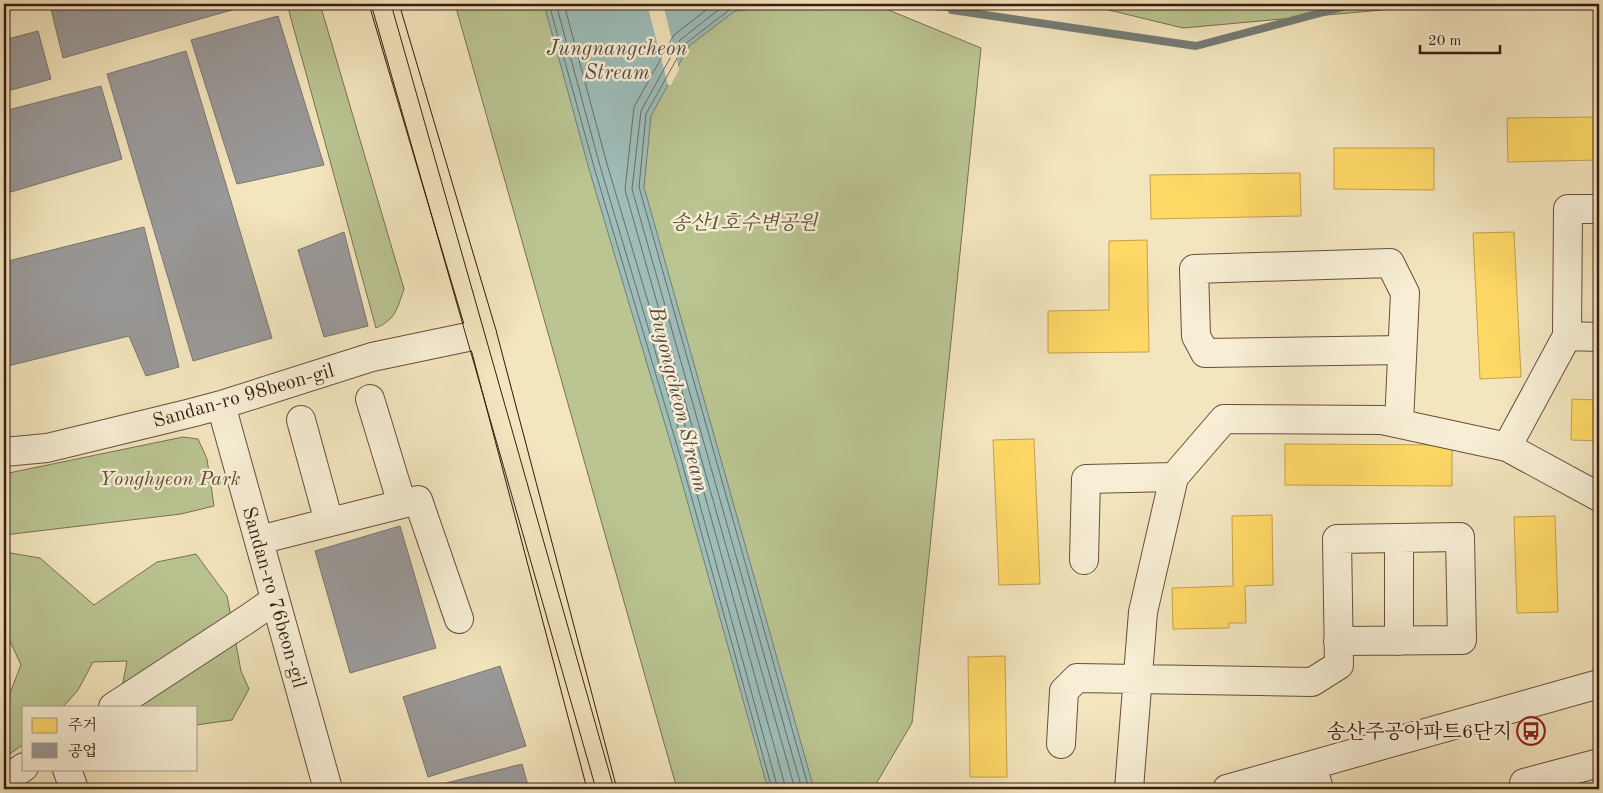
<svg xmlns="http://www.w3.org/2000/svg" width="1603" height="793" viewBox="0 0 1603 793" font-family="'Old Standard TT','Noto Serif KR',serif">
<rect width="100%" height="100%" fill="#f3e5be"/>
<filter id="stains"><feTurbulence type="fractalNoise" baseFrequency=".004" numOctaves="4"/><feColorMatrix values="0 0 0 0 .2 0 0 0 0 .09 0 0 0 0 .02 0 0 0 .5 -.17"/></filter>
<radialGradient id="worn" r=".72"><stop offset=".6" stop-color="#630" stop-opacity="0"/><stop offset="1" stop-color="#630" stop-opacity=".3"/></radialGradient>
<!-- green -->
<path fill="#bac592" stroke="#7a7052" d="M287 4H320L404 289C397 309 396 319 376 328Z
M455 4H874L981 48 912 723 873 789H677Z
M1084 4H1426L1404 8 1183 28Z
M183 437 198 439 207 459 214 506 181 514 4 535V474Z
M4 552 40 558 94 605 157 562 196 554 227 596 241 671 249 689 232 720 196 725V707H137L122 688 127 661 93 662 78 690 63 707H24V744L4 758V708L21 665 4 628Z"/>
<!-- water -->
<path fill="#9dbdb9" stroke="#757d76" d="M544 4H812L735 11 689 46 651 116 644 187 814 789H768L676 461 589 169Z
M813 4H943L961 11Z"/>
<!-- pier -->
<path fill="#f3e5be" d="M647 4H663L679 69 671 85H668Z"/>
<!-- homes -->
<path fill="#ffd966" stroke="#c4a04c" d="M1599 117V160L1508 162 1507 118Z
M1334 148H1434V190L1334 189Z
M1300 173 1301 216 1151 219 1150 175Z
M1514 232 1521 377 1480 379 1473 233Z
M1147 240 1149 352 1048 353V311L1109 310V241Z
M1572 399 1599 400V441L1571 440Z
M1034 439 1040 584 999 585 993 440Z
M1285 444 1452 445V486L1285 485Z
M1272 515 1273 585 1245 586 1246 623H1229V628L1173 629 1172 588 1233 586 1232 516Z
M1555 516 1558 612 1517 613 1514 517Z
M1005 656 1007 777H970L968 657Z"/>
<!-- industry -->
<path fill="#999" stroke="#7c7470" d="M56 4H253L63 58 50 5Z
M278 16 324 165 237 184 191 40Z
M38 31 51 79 4 92V40Z
M186 51 272 338 193 361 107 74Z
M101 86 122 159 4 194V111Z
M144 227 179 367 146 376 129 336 4 367V262Z
M344 232 368 326 324 337 298 250Z
M400 526 436 648 350 673 315 551Z
M500 666 526 746 428 777 403 697Z
M522 764 529 789H422Z"/>
<g fill="none" stroke-linecap="round" stroke-linejoin="round">
<!-- shore -->
<path stroke="#6c6c65" stroke-width="1" d="M549 4 594 167 681 459 772 789
M556 4 600 166 687 458 778 789
M564 4 607 164 694 456 786 789
M714 4 674 35 634 107 625 190 795 789
M726 4 680 40 641 111 632 189 802 789
M757 4 733 7 685 44 646 114 639 187 809 789"/>
<!-- stream -->
<path stroke="#757d76" stroke-width="8" d="M952 10 1196 46 1354 4"/>
<defs>
<path id="minor" d="M1567 336 1568 209H1599
M370 399 402 504
M221 405 328 789
M301 420 329 522
M1399 423 1405 293 1390 263 1194 269 1196 336 1205 353 1402 350
M1507 447 1567 336 1599 337
M4 452 47 448 191 413 221 405 372 357 482 334
M1399 538V641
M259 540 418 500 459 619
M1084 560 1086 479 1174 477
M113 707 246 620 275 600
M1061 744 1064 691 1077 678 1312 682 1339 665 1337 539 1460 537 1462 640 1338 641
M1312 765 1319 789
M67 769 74 789
M4 781 24 767
M1524 783 1599 763
M1129 789 1143 612 1174 477 1224 419 1382 420 1507 447 1599 497
M1227 789 1599 684"/>
<path id="major" d="M384 4 482 334 602 789"/>
</defs>
<!-- minor casing -->
<use href="#minor" stroke="#684e3c" stroke-width="30"/>
<!-- major casing -->
<use href="#major" stroke="#3a1c11" stroke-width="30"/>
<!-- minor -->
<use href="#minor" stroke="#f7eed5" stroke-width="28"/>
<!-- major -->
<use href="#major" stroke="#f3e5be" stroke-width="28"/>
<!-- tram -->
<path stroke="#3a1c11" stroke-width="1" d="M371 4 596 789
M391 4 614 789"/>
</g>
<!-- icons -->
<defs>
<symbol id="bus-ring" viewBox="-11 -11 22 22"><circle r="9.5" fill="#f7eed5" stroke="#8f2418" stroke-width="1.5"/><path d="M-5-6H5V4H4V6H2V4H-2V6H-4V4H-5ZM-3.5-4V0h7V-4ZM-3.5 1.2v1.5H-2V1.2ZM2 1.2v1.5H3.5V1.2Z" fill="#8f2418"/></symbol>
</defs>
<g fill-rule="evenodd">
<use href="#bus-ring" x="1515" y="715" width="32" height="32"/>
</g>
<g text-anchor="middle" stroke-width="5" stroke-linejoin="round" paint-order="stroke">
<!-- park labels -->
<g font-size="20" font-style="italic" fill="#604f38" stroke="#f7eed5">
<text x="744" y="229">송산1호수변공원</text>
<text x="170" y="485">Yonghyeon Park</text>
</g>
<!-- street labels -->
<g font-size="20" fill="#3a1c11" stroke="#f7eed5">
<text transform="translate(243 395) rotate(-16)" y="7">Sandan-ro 98beon-gil</text>
<text transform="translate(275 597) rotate(74)" y="7">Sandan-ro 76beon-gil</text>
</g>
<!-- poi labels -->
<g font-size="20" fill="#3a1c11" stroke="#f7eed5" text-anchor="end">
<text x="1512" y="738">송산주공아파트6단지</text>
</g>
<!-- water labels -->
<g font-size="21" font-style="italic" fill="#584c43" stroke="#f7eed5">
<text x="617" y="55">Jungnangcheon<tspan x="617" dy="24">Stream</tspan></text>
<text transform="translate(679 399) rotate(76)" y="7">Buyongcheon Stream</text>
</g>
</g>
<!-- margin -->
<rect width="1603" height="793" fill="none" stroke="#f3e5be" stroke-width="20"/>
<rect x="5" y="5" width="1593" height="783" fill="none" stroke="#3a1c11" stroke-width="2.5"/>
<rect x="10" y="10" width="1583" height="773" fill="none" stroke="#3a1c11"/>
<!-- legend -->
<rect x="22" y="706" width="175" height="65" fill="#f7eed5" stroke="#ab9a87"/>
<rect x="32" y="718" width="25" height="15" fill="#ffd966" stroke="#ab9a87"/>
<text x="68" y="730" font-size="15" fill="#3a1c11">주거</text>
<rect x="32" y="743" width="25" height="15" fill="#999999" stroke="#ab9a87"/>
<text x="68" y="756" font-size="15" fill="#3a1c11">공업</text>
<!-- scale -->
<path d="M1420 45v8h80v-8" fill="none" stroke="#3a1c11" stroke-width="2.5"/>
<text x="1428" y="45" font-size="15" fill="#3a1c11" stroke="#f7eed5" stroke-width="4" paint-order="stroke">20 m</text>
<rect width="100%" height="100%" filter="url(#stains)"/>
<rect width="100%" height="100%" fill="url(#worn)"/>
</svg>
